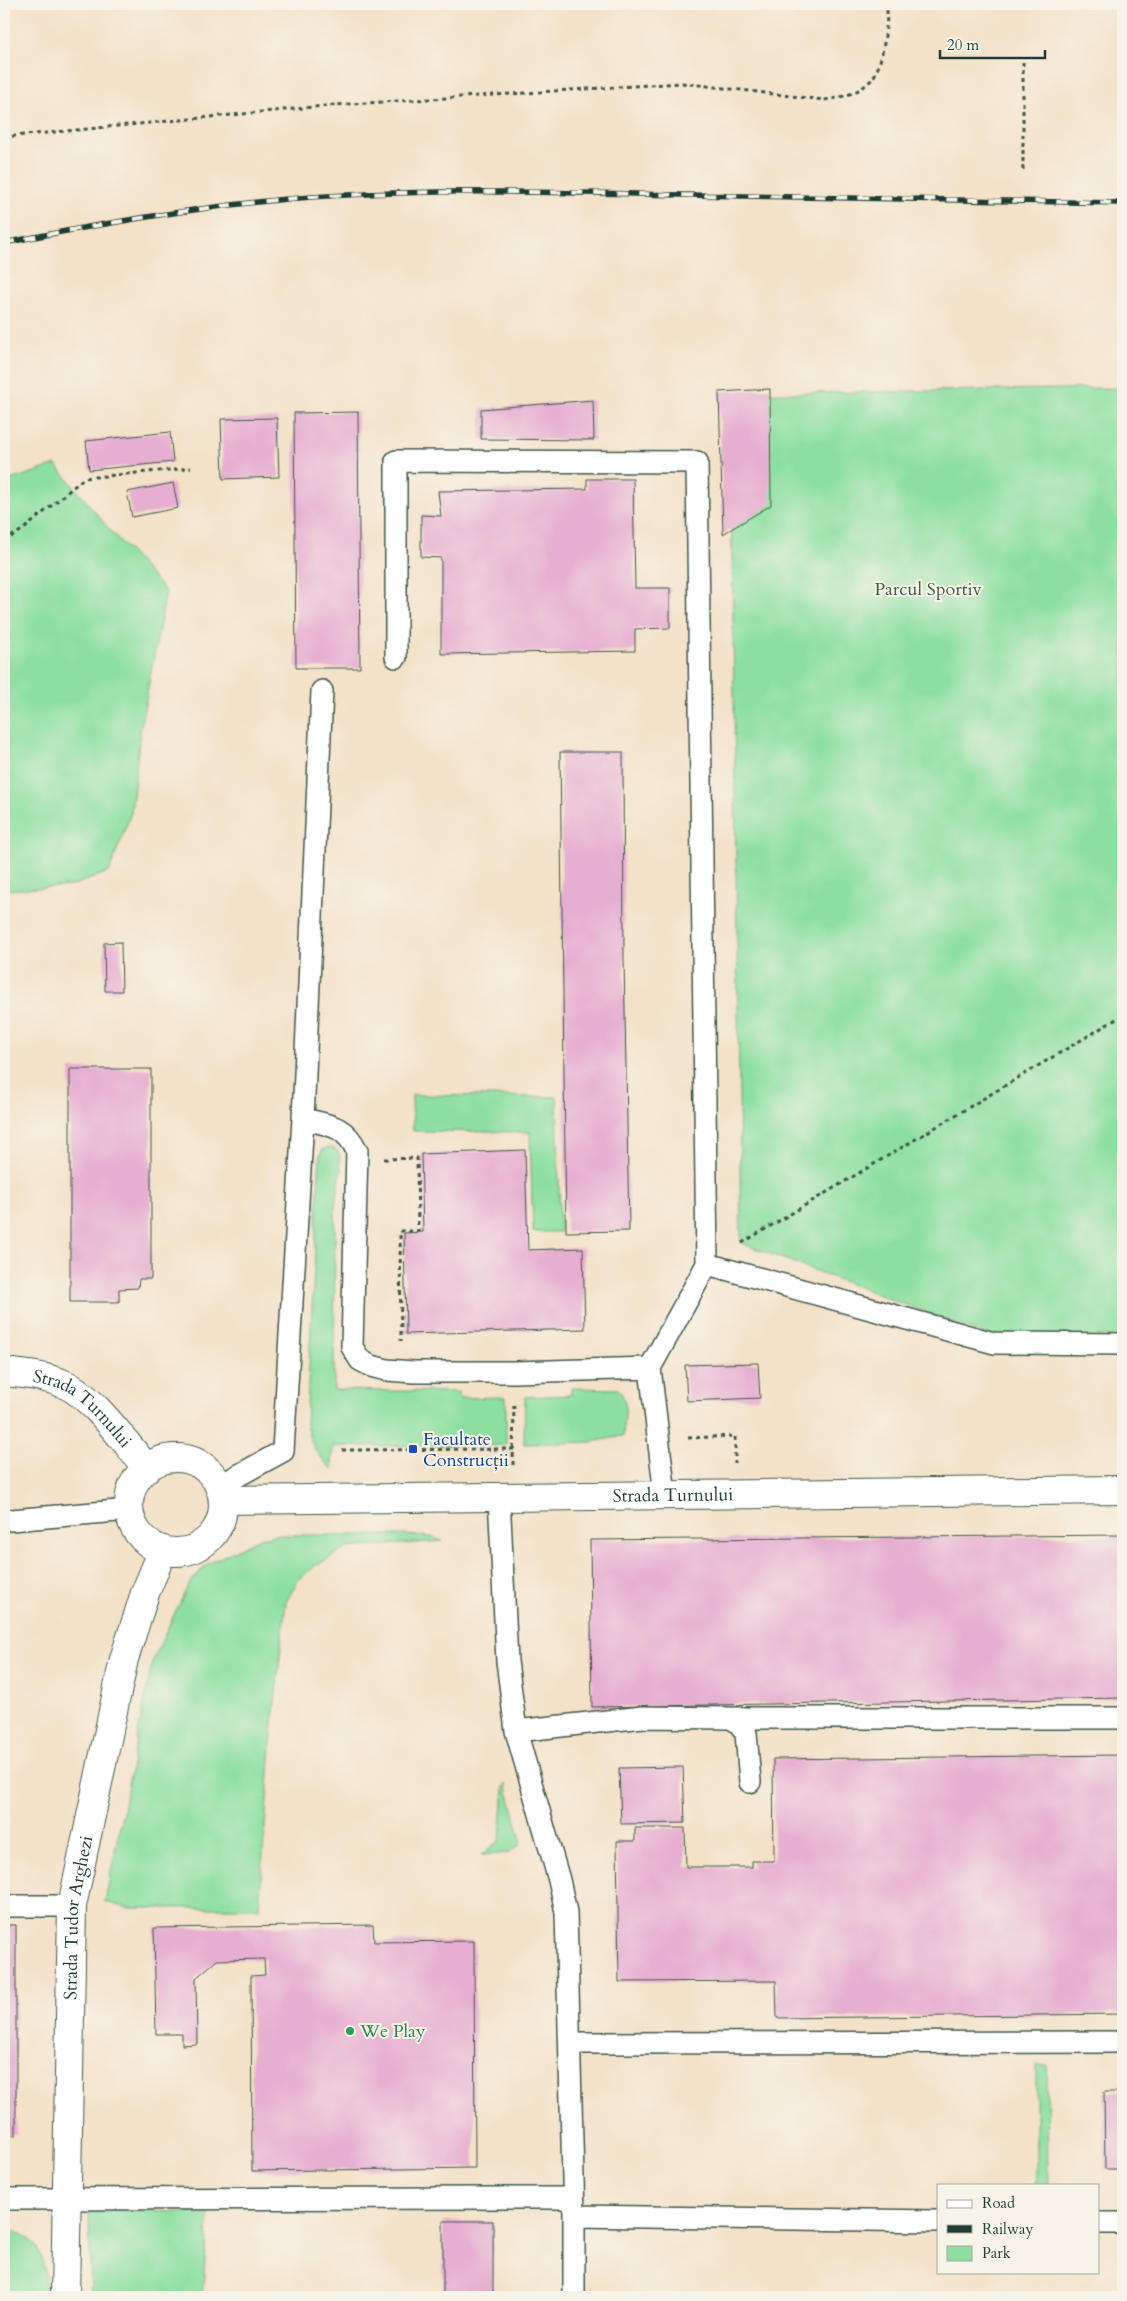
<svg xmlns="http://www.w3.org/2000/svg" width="1127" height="2301" viewBox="0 0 1127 2301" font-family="Cardo,serif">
<rect width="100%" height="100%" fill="#f7f3e8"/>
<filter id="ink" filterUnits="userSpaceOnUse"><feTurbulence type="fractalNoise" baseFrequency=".02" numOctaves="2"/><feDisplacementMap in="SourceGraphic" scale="10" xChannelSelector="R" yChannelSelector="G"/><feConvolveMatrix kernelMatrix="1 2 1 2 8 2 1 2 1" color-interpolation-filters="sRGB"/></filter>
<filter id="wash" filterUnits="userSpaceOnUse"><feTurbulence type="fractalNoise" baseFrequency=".0096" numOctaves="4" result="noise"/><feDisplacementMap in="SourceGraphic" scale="20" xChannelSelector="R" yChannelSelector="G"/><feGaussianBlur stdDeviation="1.12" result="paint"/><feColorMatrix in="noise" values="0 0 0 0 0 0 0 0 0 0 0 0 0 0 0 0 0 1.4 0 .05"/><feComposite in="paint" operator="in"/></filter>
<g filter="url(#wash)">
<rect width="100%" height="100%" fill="#f3e1c8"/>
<!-- green -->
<path fill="#8cdfa0" stroke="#568e6a" d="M1123 388V1336L994 1338 741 1243 730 394Z
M56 465 110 530 166 592 141 725 131 813 109 872 71 886 4 890V482Z
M412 1095 557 1097 560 1232H533L530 1132 413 1131Z
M330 1147 334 1148 339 1153 341 1171 335 1206 334 1390 459 1392V1398L506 1397V1445L333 1446 332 1469C317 1456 310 1443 306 1424L320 1155 323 1149Z
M571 1388 618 1389C630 1401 624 1420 623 1436L591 1442 524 1444 525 1397 571 1395Z
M276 1535H405L433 1537 442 1541 347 1548 313 1567 297 1582 286 1602 273 1720 259 1908H128L105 1902 152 1663 171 1621 189 1584 207 1564 260 1538Z
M506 1783 521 1840 520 1845 509 1853 481 1855 500 1840 504 1787Z
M1036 2065H1047L1048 2185H1036Z
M89 2207 209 2214 202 2297H91Z
M4 2230C40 2232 48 2266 45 2297H4Z"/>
<g id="blocks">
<!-- building -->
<path fill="#e6aed0" d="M770 389 771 505 723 534 719 392Z
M593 400 594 440 481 439V409Z
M358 412 360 668H296L294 413Z
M277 418 279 477 223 479 221 419Z
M170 432 173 462 89 470 86 441Z
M587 479H633L635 588H670V628L635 629V651L441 654V558L421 557V515L441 516 438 491 587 489Z
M173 483 178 508 132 517 127 492Z
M560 752H623L624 959 629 1231 566 1232Z
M121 942 122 991H105L104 943Z
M70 1069H151V1279H139L138 1288 119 1289V1302H70Z
M525 1150 528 1250 583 1248 585 1329 406 1334 404 1233 423 1232 421 1154Z
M758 1363 760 1398 687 1401 685 1365Z
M1123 1535V1698L592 1707 590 1540Z
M1121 1733H1123V2014L777 2018 776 1981 619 1982 617 1841H635V1828H685L686 1867H752V1861H774L773 1759 1121 1755Z
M683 1767 685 1823 621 1824 619 1768Z
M4 1925H16V2135H4Z
M373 1925 374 1942 474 1941 475 2168 252 2171 251 1976 265 1975 264 1959 217 1960 196 1978 197 2044 182 2045V2034H156L154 1928Z
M1104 2092H1123V2169H1105Z
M443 2221H493V2297H443Z"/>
</g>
</g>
<g filter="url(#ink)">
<use href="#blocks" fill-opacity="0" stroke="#3f564a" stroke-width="1"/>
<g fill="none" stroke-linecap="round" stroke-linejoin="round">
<defs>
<path id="service" d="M396 657V461L697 462 707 1264 994 1343 1123 1344
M303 1119C329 1125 345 1125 357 1151L352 1347 360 1360 371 1366 387 1370 414 1372H515L650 1368
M219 1486 283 1451 303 1119 322 691
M665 1495 650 1368 707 1264
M499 1496 507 1661 516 1731 559 1880 566 1912 574 2216V2297
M11 1520 129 1510
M731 1718H1123
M516 1731 643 1717 731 1718 739 1723 746 1733 750 1782
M4 1906H72
M570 2043 1123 2042
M4 2199 573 2198
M574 2216 938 2221
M1098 2223H1123"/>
<g id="minor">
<path id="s1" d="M4 1372C24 1374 45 1376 64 1384 93 1396 126 1444 147 1468"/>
<circle cx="176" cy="1505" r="47"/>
<path id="s2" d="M223 1500 1123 1490"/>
<path id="s3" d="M65 2297 72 1906 124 1659 145 1593 163 1550"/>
</g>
</defs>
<!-- service casing -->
<use href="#service" stroke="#3f564a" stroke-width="24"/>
<!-- minor casing -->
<use href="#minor" stroke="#3f564a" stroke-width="30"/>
<!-- path -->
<path stroke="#3f564a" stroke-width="3" stroke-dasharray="4 4" stroke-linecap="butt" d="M4 137 335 105 682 83 824 100C841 98 860 93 872 79 883 66 888 21 887 4
M1023 170V61
M4 541 24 529 84 478 191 468
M384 1159 417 1158 418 1231H400L401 1341
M742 1243 1123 1015
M688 1438 735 1436V1463
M342 1450 514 1449
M513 1465 514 1401"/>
<!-- service -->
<use href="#service" stroke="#fff" stroke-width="21"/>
<!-- minor -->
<use href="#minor" stroke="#fff" stroke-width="28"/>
<defs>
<path id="rail" d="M4 243C105 223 207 205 311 197 434 189 559 192 683 195 830 197 977 200 1123 203"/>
</defs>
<!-- rail casing -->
<use href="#rail" stroke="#1f3d34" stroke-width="5.5"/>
<!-- rail -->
<use href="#rail" stroke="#f7f3e8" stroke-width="4" stroke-dasharray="11" stroke-linecap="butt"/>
</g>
</g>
<!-- markers -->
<rect fill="#1a4fb4" stroke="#f7f3e8" stroke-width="2" x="408" y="1444" width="10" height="10" rx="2.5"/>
<circle fill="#2e9e5b" stroke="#f7f3e8" stroke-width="2" cx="350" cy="2031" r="5"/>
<g text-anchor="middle" stroke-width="4" stroke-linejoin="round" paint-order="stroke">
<!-- park labels -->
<g font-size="18" fill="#355d4a" stroke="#f7f3e8">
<text x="928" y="595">Parcul Sportiv</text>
</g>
<!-- street labels -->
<g font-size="18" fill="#1f3d34" stroke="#f7f3e8">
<text dy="6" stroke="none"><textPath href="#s1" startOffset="90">Strada Turnului</textPath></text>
<text dy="6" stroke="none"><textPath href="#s2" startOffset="450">Strada Turnului</textPath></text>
<text dy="6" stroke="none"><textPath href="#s3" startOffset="380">Strada Tudor Arghezi</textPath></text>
</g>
<!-- transit labels -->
<g font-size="18" fill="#164399" stroke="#f7f3e8" text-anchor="start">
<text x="423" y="1445">Facultate<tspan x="423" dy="21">Construcții</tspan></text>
</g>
<!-- leisure labels -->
<g font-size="18" fill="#27864d" stroke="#f7f3e8" text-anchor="start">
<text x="360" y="2037">We Play</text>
</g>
</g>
<!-- margin -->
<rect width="1127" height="2301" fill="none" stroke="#f7f3e8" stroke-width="20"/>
<!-- legend -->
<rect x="937" y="2184" width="162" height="90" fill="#f7f3e8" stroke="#a1aaa0"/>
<rect x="947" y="2200" width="25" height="8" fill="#ffffff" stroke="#a1aaa0"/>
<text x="982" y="2208" font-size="15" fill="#1f3d34">Road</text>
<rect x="947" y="2225" width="25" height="8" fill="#1f3d34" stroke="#a1aaa0"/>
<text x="982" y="2234" font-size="15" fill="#1f3d34">Railway</text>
<rect x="947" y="2246" width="25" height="15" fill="#8cdfa0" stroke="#a1aaa0"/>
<text x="982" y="2258" font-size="15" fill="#1f3d34">Park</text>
<!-- scale -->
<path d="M940 50v8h105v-8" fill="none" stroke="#1f3d34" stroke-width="2.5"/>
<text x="947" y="50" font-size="15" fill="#1f3d34" stroke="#f7f3e8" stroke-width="4" paint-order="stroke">20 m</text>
</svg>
